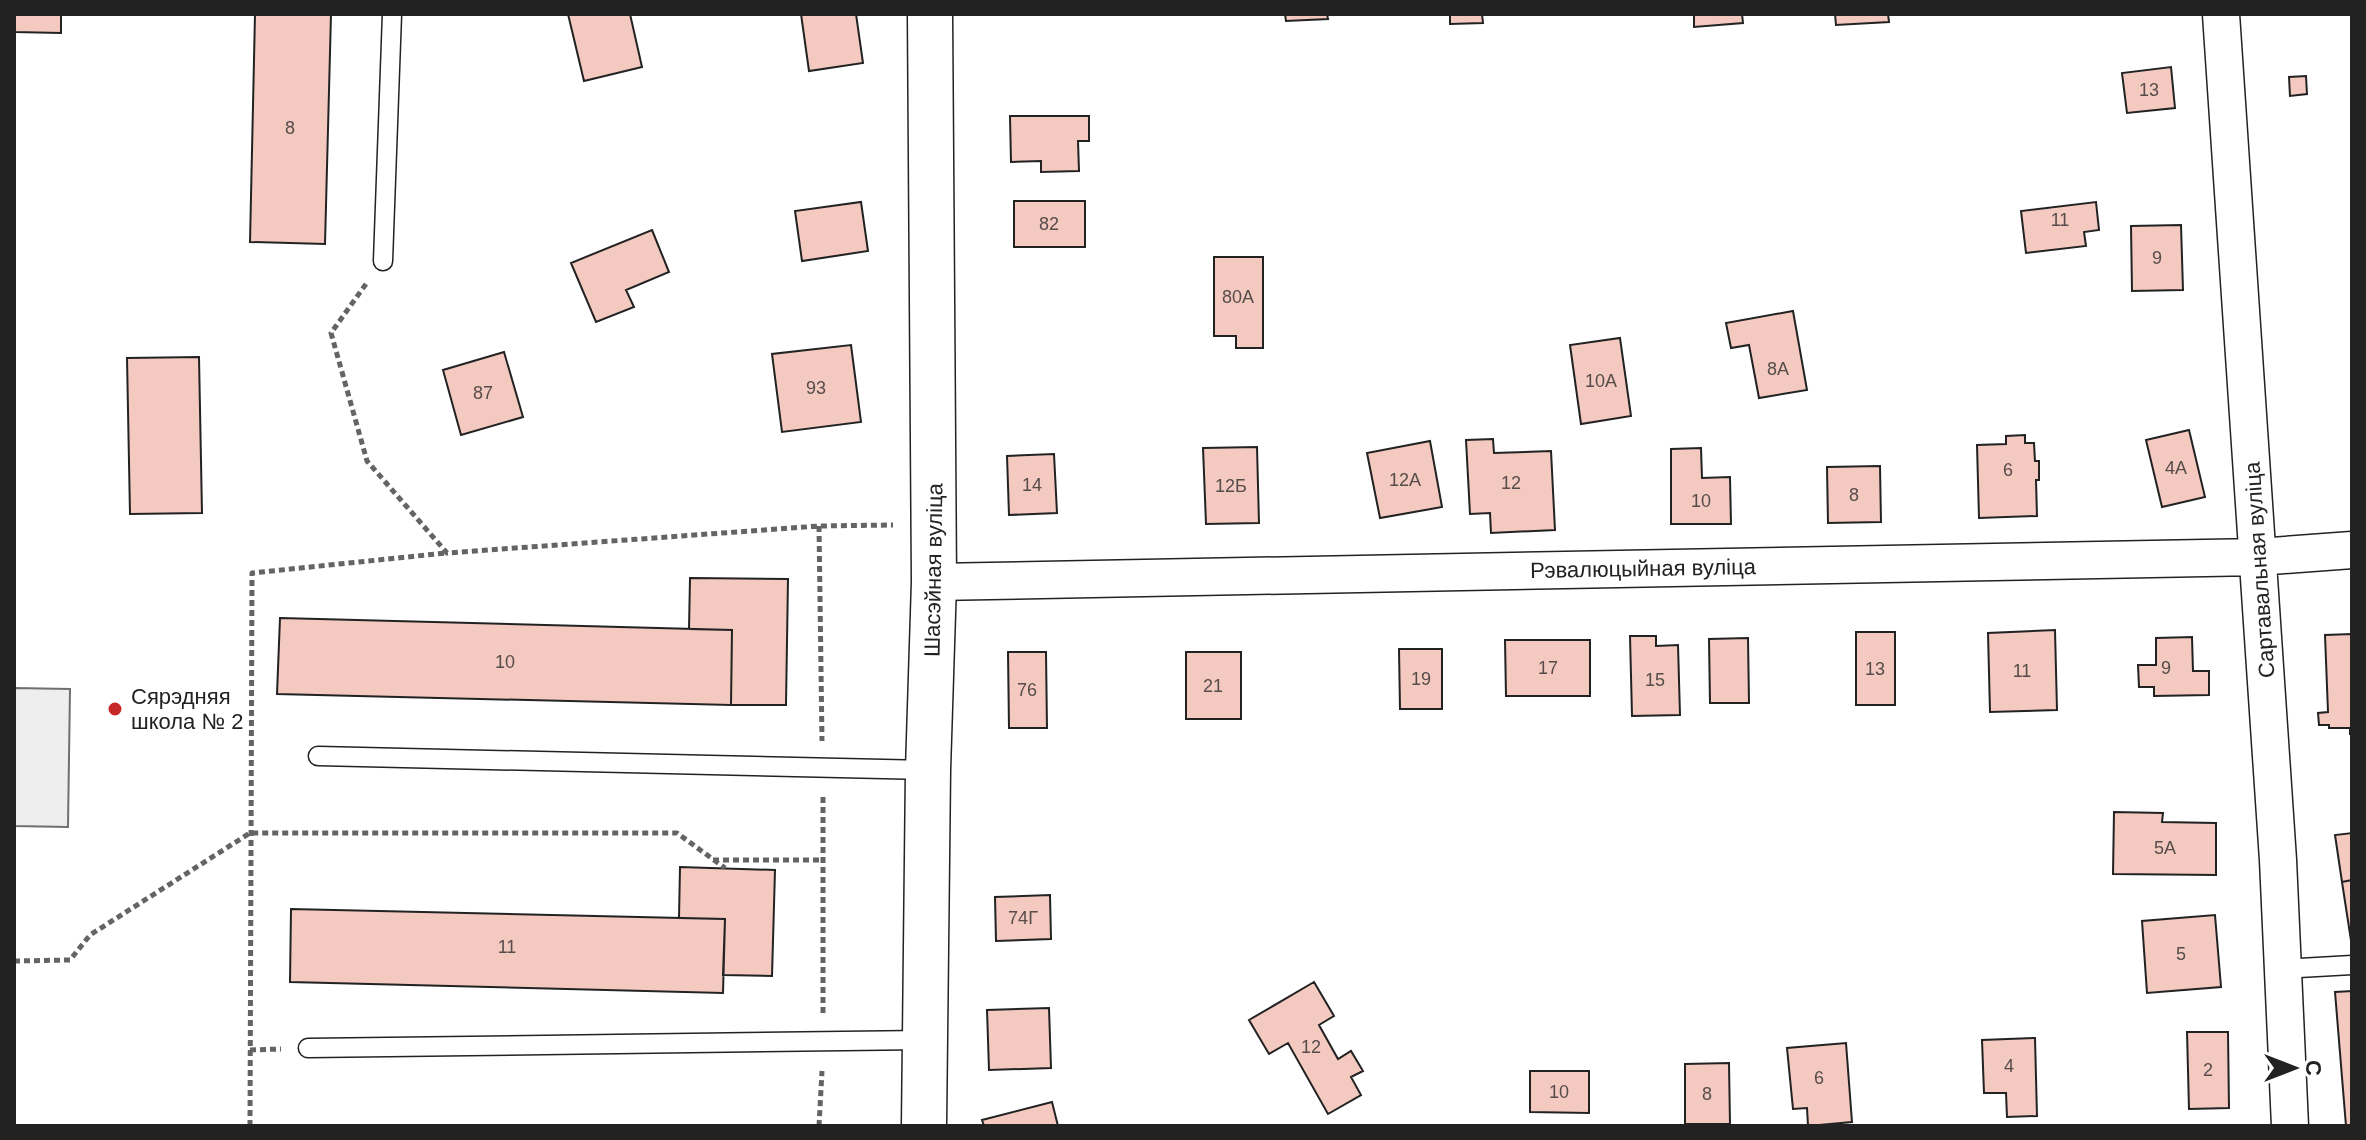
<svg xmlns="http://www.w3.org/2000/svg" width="2366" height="1140" viewBox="0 0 2366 1140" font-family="Helvetica,sans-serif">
<rect width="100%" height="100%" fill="#fff"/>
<!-- green -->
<path fill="#eee" stroke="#6f6f6f" stroke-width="2" d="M14 688 70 689 68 827 14 826Z"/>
<!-- building -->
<path fill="#f3c9c0" stroke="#222" stroke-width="2" d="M14 14H61V33L14 32Z
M255 14H331L325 244 250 242Z
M568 14H630L642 67 584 81Z
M801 14H856L863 63 809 71Z
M1285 14H1327L1328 19 1286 21Z
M1450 14H1482L1483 23 1450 24Z
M1694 14H1742L1743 23 1694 27Z
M1835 14H1888L1889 22 1836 25Z
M2171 67 2175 108 2127 113 2122 73Z
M2306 76 2307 94 2290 96 2289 77Z
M1010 116H1089V141H1078L1079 171 1041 172V161L1011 162Z
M1014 201H1085V247H1014Z
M861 202 868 251 802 261 795 211Z
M2096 202 2099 230 2084 232 2086 246 2026 253 2021 211Z
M2181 225 2183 290 2132 291 2131 226Z
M652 230 669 272 626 290 634 307 596 322 571 263Z
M1214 257H1263V348H1236V336H1214Z
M1793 311 1807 390 1759 398 1749 345 1731 348 1726 323Z
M1620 338 1631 416 1581 424 1570 345Z
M851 345 861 422 782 432 772 354Z
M504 352 523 417 461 435 443 370Z
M199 357 202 513 130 514 127 358Z
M2189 430 2205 497 2162 507 2146 440Z
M2025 435V443H2034L2035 461H2039V480H2036L2037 516 1979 518 1977 445 2006 444V436Z
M1493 439 1494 453 1551 451 1555 530 1491 533 1490 513 1470 514 1466 440Z
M1430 441 1442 507 1380 518 1367 453Z
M1257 447 1259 523 1206 524 1203 448Z
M1701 448 1702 478 1730 477 1731 524H1671V449Z
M1054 454 1057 513 1009 515 1007 456Z
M1880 466 1881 522 1828 523 1827 467Z
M690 578 788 579 786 705H731L732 630 689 629Z
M280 618 732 630 731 705 277 694Z
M2055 630 2057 710 1990 712 1988 633Z
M1856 632H1895V705H1856Z
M2352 634V734H2350V728H2329V725H2319L2318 713 2328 712 2325 635Z
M1630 636H1656V646L1678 645 1680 715 1632 716Z
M2192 637 2193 671H2209V695L2154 696V687H2139L2138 665H2156V638Z
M1748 638 1749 703H1710L1709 639Z
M1505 640H1590V696H1506Z
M1399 649H1442V709H1400Z
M1008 652H1046L1047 728H1009Z
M1186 652H1241V719H1186Z
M2114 812 2163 813 2162 822 2216 823V875L2113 874Z
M2352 833V880L2342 882 2335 835Z
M680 867 775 870 772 976 723 975 725 919 679 918Z
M2352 880V947L2342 882Z
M1050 895 1051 939 996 941 995 897Z
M291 909 725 919 723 993 290 982Z
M2215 915 2221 987 2147 993 2142 921Z
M1314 982 1334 1016 1319 1025 1338 1059 1351 1051 1363 1071 1351 1077 1361 1095 1328 1114 1288 1043 1269 1054 1249 1020Z
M2352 991V1126H2346L2335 992Z
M1049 1008 1051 1068 989 1070 987 1010Z
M2187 1032H2228L2229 1108 2189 1109Z
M2035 1038 2037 1116 2007 1117 2006 1093H1984L1982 1040Z
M1846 1043 1852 1122 1808 1126 1807 1108 1793 1109 1787 1048Z
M1729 1063 1730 1124H1685V1064Z
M1530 1071H1589V1113L1530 1112Z
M1052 1102 1058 1126H984L982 1120Z"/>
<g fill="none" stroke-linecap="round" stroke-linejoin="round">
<defs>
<path id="lane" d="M383 261 392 14
M318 756 928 770
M2283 969 2352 965
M308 1048 924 1040"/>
<path id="street" d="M2221 14 2278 860 2290 1126
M934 582 2258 557 2352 550"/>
<path id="secondary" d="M924 1126 928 770 934 582 930 14"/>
</defs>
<!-- lane casing -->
<use href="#lane" stroke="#222" stroke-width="21"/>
<!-- street casing -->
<use href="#street" stroke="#222" stroke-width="39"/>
<!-- secondary casing -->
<use href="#secondary" stroke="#222" stroke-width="47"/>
<!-- path -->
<path stroke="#646464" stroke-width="5" stroke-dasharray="6 4" stroke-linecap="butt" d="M366 284 331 333 367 461 447 553 819 526 893 525
M819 526 822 741
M713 860H823
M14 961 70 960 90 935 250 833H677L725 868
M823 1013V795
M250 1050 281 1049
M250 1126 252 573 446 553
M819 1126 822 1071"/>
<!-- lane -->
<use href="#lane" stroke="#fff" stroke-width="18"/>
<!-- street -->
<use href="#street" stroke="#fff" stroke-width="36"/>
<!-- secondary -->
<use href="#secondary" stroke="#fff" stroke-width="44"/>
</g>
<!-- markers -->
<circle fill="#c62828" stroke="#fff" stroke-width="3" cx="115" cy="709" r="8"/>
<g text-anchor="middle" stroke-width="6" stroke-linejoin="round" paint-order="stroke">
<!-- number labels -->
<g font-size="18" fill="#564c4a">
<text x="2149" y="96">13</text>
<text x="290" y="134">8</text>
<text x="2060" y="226">11</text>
<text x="1049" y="230">82</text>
<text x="2157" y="264">9</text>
<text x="1238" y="303">80А</text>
<text x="1778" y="375">8А</text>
<text x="1601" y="387">10А</text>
<text x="816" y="394">93</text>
<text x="483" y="399">87</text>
<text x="2176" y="474">4А</text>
<text x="2008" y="476">6</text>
<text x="1405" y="486">12А</text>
<text x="1511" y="489">12</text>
<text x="1032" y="491">14</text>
<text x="1231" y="492">12Б</text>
<text x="1854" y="501">8</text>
<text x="1701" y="507">10</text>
<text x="505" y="668">10</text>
<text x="1548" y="674">17</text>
<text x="2166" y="674">9</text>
<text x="1875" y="675">13</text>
<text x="2022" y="677">11</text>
<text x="1421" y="685">19</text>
<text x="1655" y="686">15</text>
<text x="1213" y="692">21</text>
<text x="1027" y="696">76</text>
<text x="2165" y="854">5А</text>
<text x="1023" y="924">74Г</text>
<text x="507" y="953">11</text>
<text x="2181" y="960">5</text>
<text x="1311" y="1053">12</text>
<text x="2009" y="1072">4</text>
<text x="2208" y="1076">2</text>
<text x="1819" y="1084">6</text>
<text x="1559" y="1098">10</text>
<text x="1707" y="1100">8</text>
</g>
<!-- street labels -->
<g font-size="22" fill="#222" stroke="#fff">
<text transform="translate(1643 568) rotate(-1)" y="8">Рэвалюцыйная вуліца</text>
<text transform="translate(933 570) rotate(-89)" y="8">Шасэйная вуліца</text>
<text transform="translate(2259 570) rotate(-94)" y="8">Сартавальная вуліца</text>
</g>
<!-- poi labels -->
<g font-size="22" fill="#222" stroke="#fff" text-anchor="start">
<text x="131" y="704">Сярэдняя<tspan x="131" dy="25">школа № 2</tspan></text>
</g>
</g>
<!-- border -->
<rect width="2366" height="1140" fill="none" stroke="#222222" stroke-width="32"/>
<!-- north arrow -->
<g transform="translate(2294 1068) rotate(90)" stroke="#ffffff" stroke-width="6" paint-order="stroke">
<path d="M0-6L14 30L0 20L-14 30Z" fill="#222222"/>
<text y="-12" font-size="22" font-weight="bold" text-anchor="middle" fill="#222222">С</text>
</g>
</svg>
